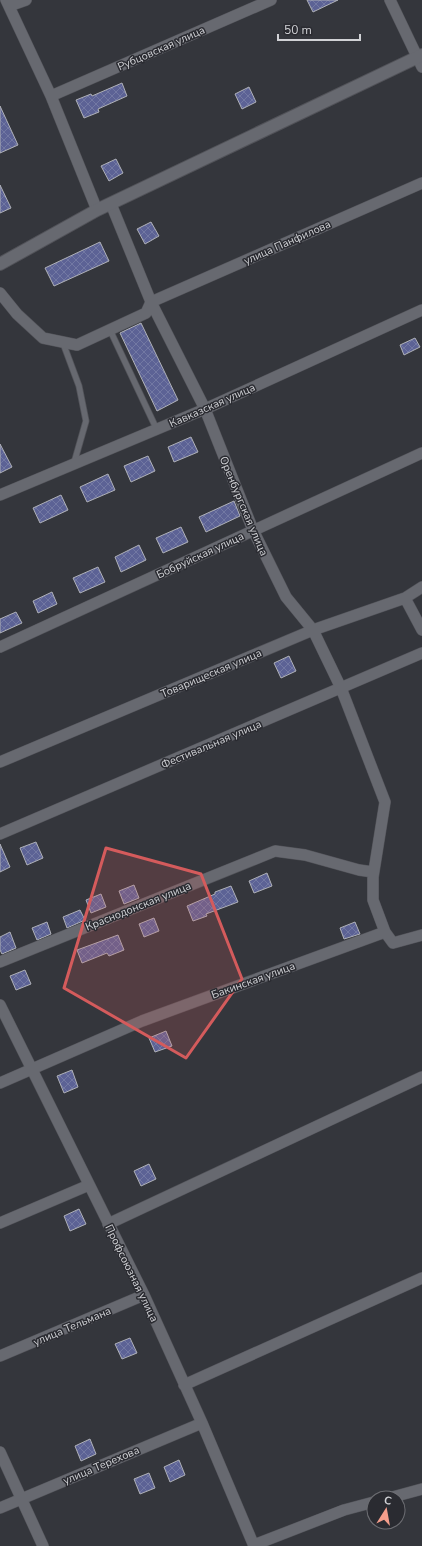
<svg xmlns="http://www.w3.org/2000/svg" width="422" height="1546" viewBox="0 0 422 1546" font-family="'Nunito Sans',sans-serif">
<defs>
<pattern id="building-cross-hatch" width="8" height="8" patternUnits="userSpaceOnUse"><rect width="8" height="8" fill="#5c6295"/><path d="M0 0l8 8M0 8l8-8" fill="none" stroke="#7278a3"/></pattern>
</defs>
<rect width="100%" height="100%" fill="#34363c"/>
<!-- building -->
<path fill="url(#building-cross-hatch)" stroke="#afb1b8" d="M307 0H338L313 12Z
M122 83 127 96 98 109 99 112 84 118 76 100 91 94 92 96Z
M249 87 256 102 242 109 235 94Z
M0 106 18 145 0 153Z
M116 159 123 173 109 181 101 166Z
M0 185 11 208 0 213Z
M151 222 159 236 145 244 137 229Z
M100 242 109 261 54 286 45 268Z
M141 323 178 400 157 411 120 333Z
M415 338 420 347 404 355 400 345Z
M191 437 198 452 174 462 168 447Z
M0 444 12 467 0 473Z
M148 456 155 471 131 482 124 466Z
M108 474 115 490 87 502 80 487Z
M61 495 68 510 40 523 33 508Z
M234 501 240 516 206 532 199 517Z
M181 527 188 542 163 553 156 538Z
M139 545 146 560 121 572 115 557Z
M98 567 105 582 80 593 73 578Z
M52 592 57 604 38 613 33 601Z
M16 612 22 623 0 633V619Z
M289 656 296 671 281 678 274 663Z
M36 842 43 858 27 865 20 848Z
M0 844 10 867 0 872Z
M267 873 272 886 254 893 249 881Z
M134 885 139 898 124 904 119 891Z
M231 886 238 902 206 914 207 916 193 921 187 906 215 894V892Z
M101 894 106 907 91 913 86 900Z
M80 910 85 920 67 928 63 917Z
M154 918 159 931 144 937 139 924Z
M47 922 51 934 37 940 32 928Z
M355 922 360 934 344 939 340 928Z
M10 932 16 948 2 954 0 950V937Z
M118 935 124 950 109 956 107 953 82 963 77 950Z
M25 970 31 984 16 990 10 976Z
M166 1031 172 1046 155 1052 149 1038Z
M72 1070 78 1087 64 1093 57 1076Z
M149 1164 156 1179 141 1186 134 1171Z
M79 1209 86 1224 70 1231 64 1216Z
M130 1338 137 1353 122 1359 115 1344Z
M90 1439 96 1454 81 1461 75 1446Z
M179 1460 185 1475 170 1482 164 1467Z
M149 1473 155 1488 140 1494 134 1479Z"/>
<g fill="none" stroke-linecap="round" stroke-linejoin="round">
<defs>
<path id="lane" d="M110 330 157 430
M63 343 79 386 86 421 74 463"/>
<path id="street" d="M6 0 51 96 97 210
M390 0 422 67
M9 6 26 0
M51 96 271 0
M0 293 17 314 43 338 77 345 146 313 151 302 422 183
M0 495 205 409 422 310
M405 598 422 630
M0 647 422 453
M0 762 313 630 405 598 422 587
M0 834 422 653
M385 932 393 943 422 935
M0 962 275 851 305 855 359 870 373 872
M0 1005 144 1295 202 1423 254 1546
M0 1083 142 1021 385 932 373 900V877L385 802 341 688 313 630 286 597 253 530 205 409 151 302 111 204
M0 1223 89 1185
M108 1224 422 1077
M0 1356 144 1295
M184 1385 422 1278
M0 1452 43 1546
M389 1498 422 1489
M0 1508 202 1423
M254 1545 344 1510 374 1502"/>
<path id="secondary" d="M0 264 97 210 422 55"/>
</defs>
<!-- lane casing -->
<use href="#lane" stroke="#525359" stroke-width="7"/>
<!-- street casing -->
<use href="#street" stroke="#525359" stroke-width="12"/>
<!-- secondary casing -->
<use href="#secondary" stroke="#525359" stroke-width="14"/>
<!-- lane -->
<use href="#lane" stroke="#676970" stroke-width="5.5"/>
<!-- street -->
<use href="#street" stroke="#676970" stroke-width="11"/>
<!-- secondary -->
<use href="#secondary" stroke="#676970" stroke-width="12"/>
</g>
<!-- marked area -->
<path fill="#d45b5c" fill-opacity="0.2" stroke="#d45b5c" stroke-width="3" stroke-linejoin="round" d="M106 848 201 874 242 979 186 1058 64 988Z"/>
<g text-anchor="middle" stroke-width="3" stroke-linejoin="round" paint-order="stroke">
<!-- street labels -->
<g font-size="11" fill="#d1d2d6" stroke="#2a2b31">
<text transform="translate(161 48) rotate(-24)" y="4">Рубцовская улица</text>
<text transform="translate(287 242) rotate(-24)" y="4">улица Панфилова</text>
<text transform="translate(212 405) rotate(-24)" y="4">Кавказская улица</text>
<text transform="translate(244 506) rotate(67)" y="4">Оренбургская улица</text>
<text transform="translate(200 555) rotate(-25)" y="4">Бобруйская улица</text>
<text transform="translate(211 673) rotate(-23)" y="4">Товарищеская улица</text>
<text transform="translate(211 744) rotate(-23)" y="4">Фестивальная улица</text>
<text transform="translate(138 906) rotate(-22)" y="4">Краснодонская улица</text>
<text transform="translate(253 980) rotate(-20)" y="4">Бакинская улица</text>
<text transform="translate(132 1273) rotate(64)" y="4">Профсоюзная улица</text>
<text transform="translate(72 1326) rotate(-23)" y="4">улица Тельмана</text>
<text transform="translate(101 1465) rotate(-23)" y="4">улица Терехова</text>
</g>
</g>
<!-- north arrow -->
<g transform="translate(386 1510) rotate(11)"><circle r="19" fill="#2a2b31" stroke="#6d6e73"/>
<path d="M0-3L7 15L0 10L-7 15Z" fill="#f49d8b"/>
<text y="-6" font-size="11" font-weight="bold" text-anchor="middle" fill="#d1d2d6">С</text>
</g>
<!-- scale -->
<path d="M278 34v6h82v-6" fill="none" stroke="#d1d2d6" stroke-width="2"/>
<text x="284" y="34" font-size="12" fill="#d1d2d6" stroke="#2a2b31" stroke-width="3" paint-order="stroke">50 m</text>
</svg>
